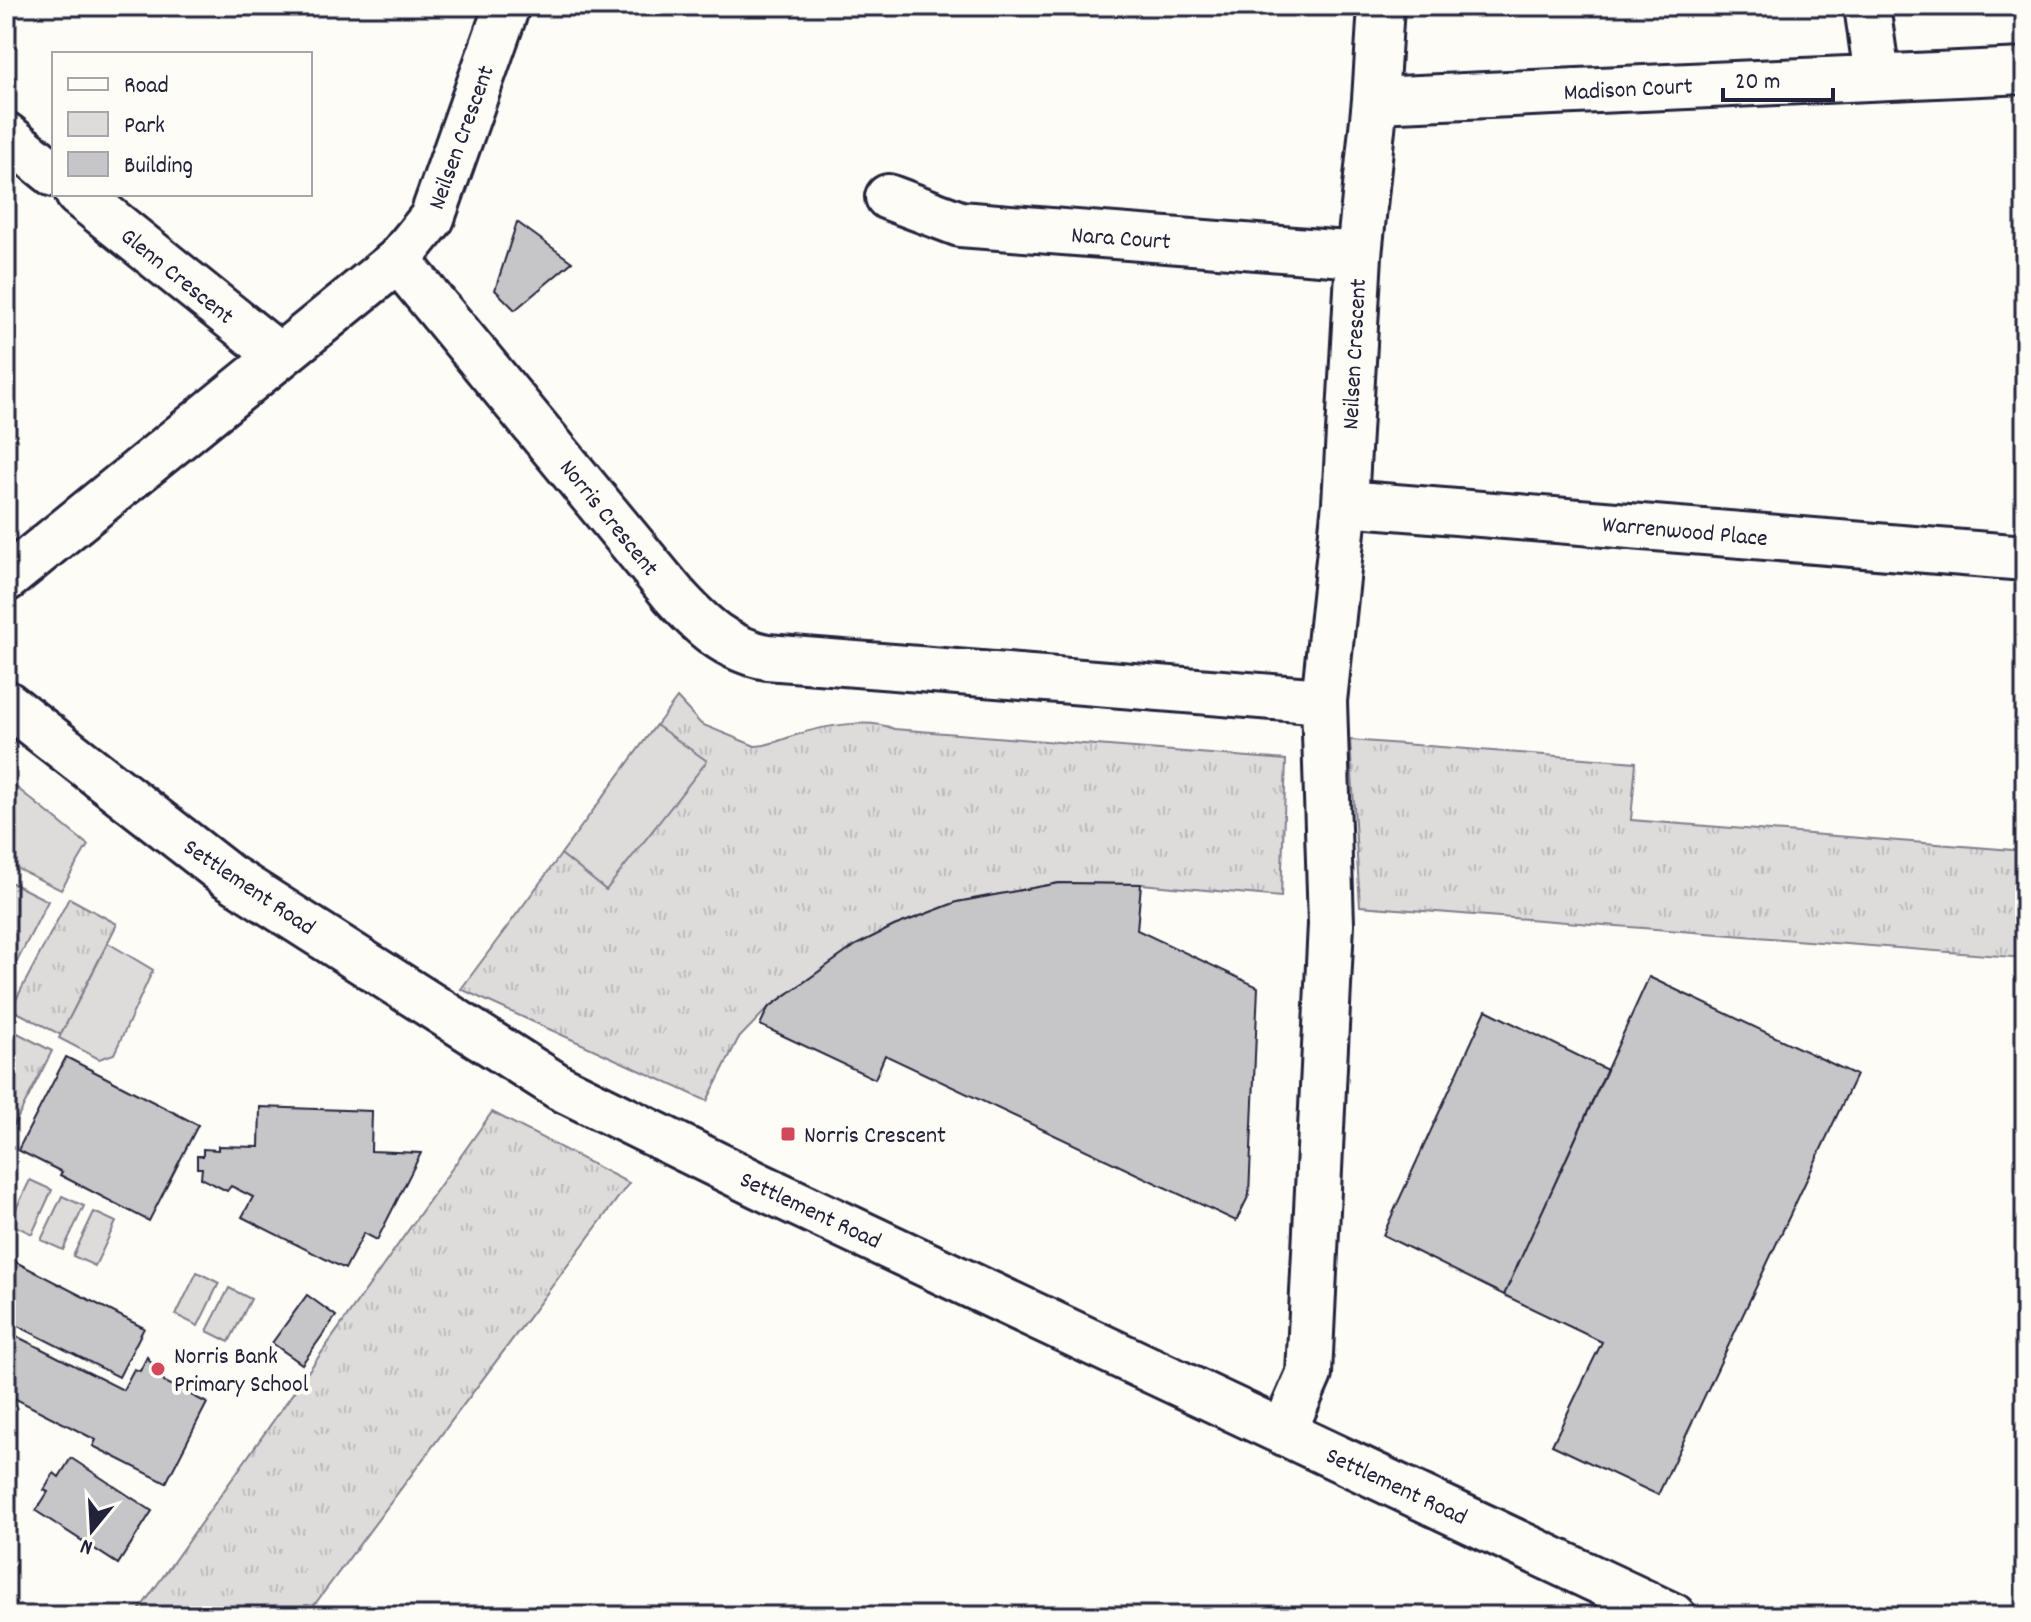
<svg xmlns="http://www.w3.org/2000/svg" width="2031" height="1622" viewBox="0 0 2031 1622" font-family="Dekko,sans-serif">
<defs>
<pattern id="grass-tufts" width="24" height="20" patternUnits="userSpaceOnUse" patternTransform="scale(2)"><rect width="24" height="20" fill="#dddcdb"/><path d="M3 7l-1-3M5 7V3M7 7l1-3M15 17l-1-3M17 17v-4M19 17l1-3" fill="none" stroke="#bdbcbd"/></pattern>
</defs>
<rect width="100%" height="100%" fill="#fdfcf7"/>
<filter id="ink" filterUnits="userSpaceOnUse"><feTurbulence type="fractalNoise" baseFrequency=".0125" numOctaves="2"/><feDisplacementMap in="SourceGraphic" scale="16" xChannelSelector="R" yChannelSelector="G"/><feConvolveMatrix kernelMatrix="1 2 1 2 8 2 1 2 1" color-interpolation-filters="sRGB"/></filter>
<g filter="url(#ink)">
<!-- grass -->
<path fill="url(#grass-tufts)" stroke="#807f8b" stroke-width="2" d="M677 698 701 724 755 746C770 746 785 738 799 734 823 726 870 718 894 729L1286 760 1281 897 1141 884 1059 883 957 902 894 926 856 945 768 1008 738 1039 707 1101 461 989Z
M1350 740 1636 762 1631 820 2025 851V958L1360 906Z
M69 898 117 924 61 1035 11 1009Z
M6 1027 52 1051 10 1133 6 1125Z
M492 1112 629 1183 306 1616H135Z"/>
<!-- park -->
<path fill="#dddcdb" stroke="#807f8b" stroke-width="2" d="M656 725 707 761 606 890 561 854Z
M6 779 88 845 61 890 6 863Z
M6 880 48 901 6 983Z
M108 943 153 970 114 1054 99 1059 59 1038Z
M30 1180 52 1190 32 1234 9 1223Z
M62 1196 84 1206 63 1250 41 1240Z
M94 1212 116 1222 95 1266 73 1256Z
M197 1272 219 1283 198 1326 176 1315Z
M229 1288 251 1299 229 1342 207 1331Z"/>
<!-- building -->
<path fill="#c6c6c8" stroke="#22223b" stroke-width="2" d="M517 222 572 262 515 310 495 290Z
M1059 883 1141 884 1137 930 1258 987 1249 1195 1236 1221 885 1055 875 1079 760 1025 768 1008 856 945 894 926 957 902Z
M1649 977 1856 1075 1658 1495 1552 1445 1602 1342 1504 1295Z
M1486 1010 1607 1070 1504 1295 1383 1235Z
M66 1057 198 1125 149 1221 60 1175 62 1172 18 1150Z
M260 1107 372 1111 371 1151 421 1153 377 1240 364 1233 345 1269 242 1217 253 1197 231 1186 227 1191 201 1178 202 1168H197V1156H203V1149L218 1150V1146L259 1147Z
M6 1257 144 1328 119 1377 6 1320Z
M307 1295 336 1316 302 1364 272 1343Z
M6 1331 123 1390 134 1369 140 1371 147 1357 165 1382 207 1403 166 1483 93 1446 96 1440 6 1394Z
M71 1458 152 1511 118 1564 36 1511 48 1492 44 1490 54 1473 59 1477Z"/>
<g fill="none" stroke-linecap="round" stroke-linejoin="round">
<defs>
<path id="minor" d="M1867 6 1877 76
M1375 100 2025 71
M6 135 54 174
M78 194 278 355
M888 197 960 224 1359 255
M398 260 432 218 507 6
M1345 503 2025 558
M6 579 398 260 674 595C701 625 726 649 767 657L1324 701 1331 924 1309 1374 1284 1431
M1324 701 1345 503 1359 255 1375 100 1381 6"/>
<path id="major" d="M6 703 228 876 559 1087 760 1186 1673 1616"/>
</defs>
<!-- minor casing -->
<use href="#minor" stroke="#22223b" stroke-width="50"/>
<!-- major casing -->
<use href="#major" stroke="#22223b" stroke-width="50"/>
<!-- minor -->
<use href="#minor" stroke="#fdfcf7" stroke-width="44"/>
<!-- major -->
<use href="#major" stroke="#fdfcf7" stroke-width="44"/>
</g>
</g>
<!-- markers -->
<g fill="#d1495b" stroke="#fdfcf7" stroke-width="3">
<rect x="780" y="1126" width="16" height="16" rx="4"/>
<circle cx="158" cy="1369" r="8"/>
</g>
<g text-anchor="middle" stroke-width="8" stroke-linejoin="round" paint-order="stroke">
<!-- street labels -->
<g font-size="24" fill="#22223b" stroke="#fdfcf7">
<text transform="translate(1628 88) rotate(-3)" y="8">Madison Court</text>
<text transform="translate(460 137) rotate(-70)" y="8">Neilsen Crescent</text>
<text transform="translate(1121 237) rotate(4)" y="8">Nara Court</text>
<text transform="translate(178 275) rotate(39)" y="8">Glenn Crescent</text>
<text transform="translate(1353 354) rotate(-87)" y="8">Neilsen Crescent</text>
<text transform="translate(610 517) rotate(51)" y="8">Norris Crescent</text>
<text transform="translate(1685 530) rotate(5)" y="8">Warrenwood Place</text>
<text transform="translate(250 886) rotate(34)" y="8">Settlement Road</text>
<text transform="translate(811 1209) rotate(25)" y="8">Settlement Road</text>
<text transform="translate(1397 1485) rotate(25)" y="8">Settlement Road</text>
</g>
<!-- poi labels -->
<g font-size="24" fill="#22223b" stroke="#fdfcf7" text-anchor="start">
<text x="804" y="1142">Norris Crescent</text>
<text x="174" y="1363">Norris Bank<tspan x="174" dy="28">Primary School</tspan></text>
</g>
</g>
<!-- margin -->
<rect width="2031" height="1622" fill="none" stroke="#fdfcf7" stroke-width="32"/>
<rect x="16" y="16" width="1999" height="1590" fill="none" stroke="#22223b" stroke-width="3" filter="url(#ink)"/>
<!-- legend -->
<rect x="52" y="52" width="260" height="144" fill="#fdfcf7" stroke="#a5a5ac" stroke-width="2"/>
<rect x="68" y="78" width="40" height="12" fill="#fdfcf7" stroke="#a5a5ac" stroke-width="2"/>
<text x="124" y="92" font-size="24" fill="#22223b">Road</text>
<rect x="68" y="112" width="40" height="24" fill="#dddcdb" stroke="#a5a5ac" stroke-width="2"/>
<text x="124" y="132" font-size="24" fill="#22223b">Park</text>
<rect x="68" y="152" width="40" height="24" fill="#c6c6c8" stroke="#a5a5ac" stroke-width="2"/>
<text x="124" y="172" font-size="24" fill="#22223b">Building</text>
<!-- north arrow -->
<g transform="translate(92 1530) rotate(198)" stroke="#fdfcf7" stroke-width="6" paint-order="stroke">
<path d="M0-6L14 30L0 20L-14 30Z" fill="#22223b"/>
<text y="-12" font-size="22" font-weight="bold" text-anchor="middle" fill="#22223b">N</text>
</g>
<!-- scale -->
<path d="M1723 88v12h110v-12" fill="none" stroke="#22223b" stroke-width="4"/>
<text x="1735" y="88" font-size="24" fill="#22223b" stroke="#fdfcf7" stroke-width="6" paint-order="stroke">20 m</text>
</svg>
